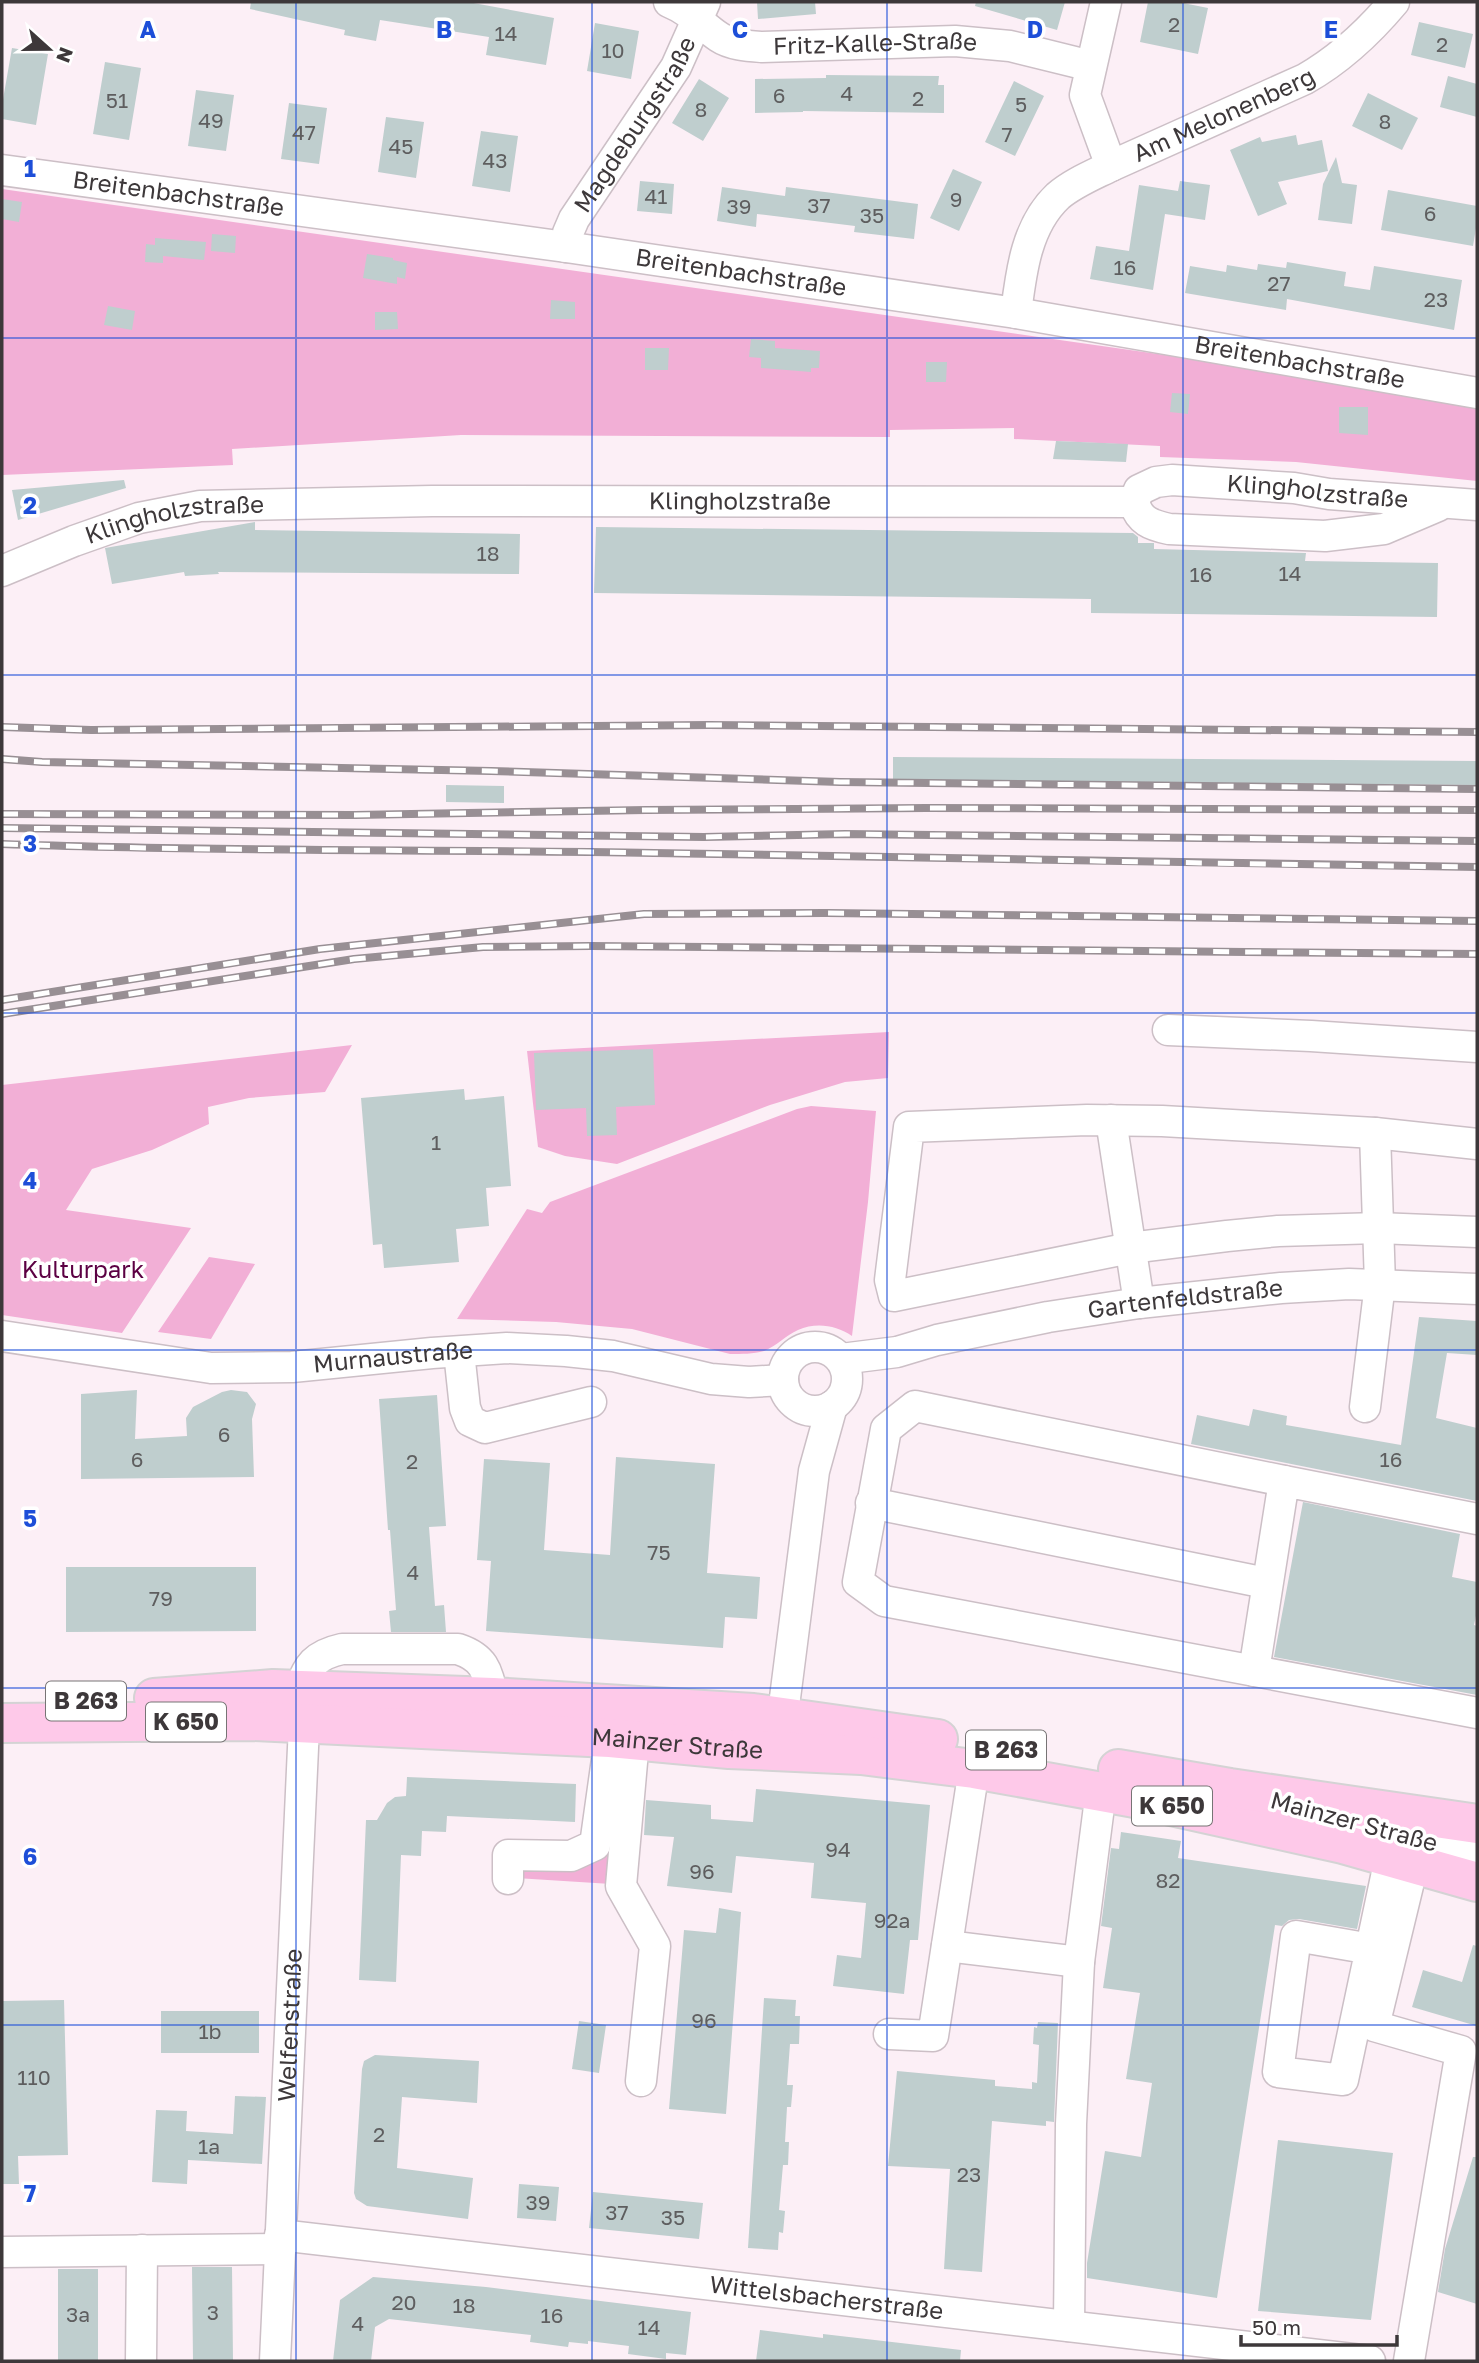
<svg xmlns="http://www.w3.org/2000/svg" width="1479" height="2363" viewBox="0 0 1479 2363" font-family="'Golos Text',sans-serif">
<rect width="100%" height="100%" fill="#fceff6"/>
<!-- green -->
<path fill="#f2afd6" d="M2 189 1186 358 1477 408V481L1296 462 1160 457V446L1014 439V428L890 430V437L461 435 232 449 233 465 2 475Z
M889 1032 888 1078 845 1082 770 1105 617 1164 565 1156 538 1147 527 1051Z
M352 1045 325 1092 249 1098 208 1107 209 1124 152 1150 92 1169 66 1210 191 1228 122 1333 2 1315V1085Z
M811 1106 876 1111 868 1202 852 1336C836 1325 816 1322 798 1330 786 1335 777 1346 764 1351 753 1354 742 1354 730 1354L632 1329 556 1322 457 1319 527 1209 542 1213 550 1202 797 1109Z
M209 1257 255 1264 211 1339 158 1332Z
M611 1840V1884L516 1878 517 1865Z"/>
<!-- building -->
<path fill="#bfcece" d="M251 2H468L554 18 546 65 486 55 489 37 380 20 376 41 344 35 345 30 250 9Z
M757 2H815L816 14 758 19Z
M976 2H1065L1057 30 975 6Z
M1148 2H1178L1208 8 1198 54 1140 42Z
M1419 22 1473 34 1465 68 1411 55Z
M595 23 639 31 631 79 587 71Z
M12 48 48 54 36 125 2 119V105Z
M105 62 141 68 129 140 93 134Z
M826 75 939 76 938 85H944V113L803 111V112L755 113V79L826 78Z
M1448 76 1477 84V117L1440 107Z
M699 79 729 98 703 141 672 123Z
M1014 81 1044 96 1015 156 985 142Z
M196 90 234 95 226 151 188 146Z
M1368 93 1418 118 1402 150 1352 126Z
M289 103 327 108 319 164 281 159Z
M386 117 424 122 416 178 378 172Z
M481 131 518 136 510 192 472 186Z
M1296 135 1298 145 1322 140 1328 171 1278 182 1287 204 1258 216 1230 150 1260 137 1262 142Z
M1336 157 1342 183 1357 185 1352 224 1318 220 1323 184Z
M953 169 982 182 959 231 930 218Z
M640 181 674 184 672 214 637 211Z
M1180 181 1210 185 1205 220 1165 214 1153 290 1090 279 1096 246 1129 251 1139 185 1178 191Z
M722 187 785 196 786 187 918 204 914 239 854 232 855 226 757 214 756 227 717 221Z
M1388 190 1477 206V222L1473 246 1381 230Z
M2 199 22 202 19 222 2 219Z
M212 234 236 236 235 253 211 251Z
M155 238 206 242 204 260 163 256V263L145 262 146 244 155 245Z
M367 254 393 258V260L407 263 405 279 397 277V284L363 278Z
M1287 262 1346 272 1344 286 1370 290 1374 266 1462 280 1454 330 1287 299 1286 310 1185 293 1190 266 1226 272 1227 265 1257 270 1258 264 1286 268Z
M551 300 575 302V319H550Z
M108 306 135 311 132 330 104 325Z
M375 312H397L398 329 375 330Z
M751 339 775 341V348L820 351 819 368H811V372L761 368V358L749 357Z
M645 348H669L668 370H645Z
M926 362H947L946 382H926Z
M1172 393 1190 394 1188 414 1170 412Z
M1339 407H1368V435L1339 433Z
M1056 441 1128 444 1126 462 1053 459Z
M124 480 126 488 18 520 12 490Z
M255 522V530L520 534 519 574 218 572 219 574 185 576 184 572 112 584 105 548Z
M596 527 1133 533 1138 537V543H1154V549L1306 553 1305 561 1438 563 1437 617 1091 613V599L594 593Z
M893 757 1477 761V785L893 781Z
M446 785 504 786V803L446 802Z
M653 1049 655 1105 616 1107 617 1135 587 1136 586 1108 536 1110 534 1053Z
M464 1089 465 1100 504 1096 511 1186 486 1188 489 1226 456 1229 459 1262 384 1268 382 1244 373 1245 361 1098Z
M1419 1317 1477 1321V1355L1447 1353 1436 1418 1477 1428V1501L1191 1444 1197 1415 1249 1426 1253 1409 1287 1416 1286 1425 1401 1445Z
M137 1390 135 1439 187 1436 186 1418 193 1407 222 1392 231 1390 247 1392 256 1404 252 1419 254 1477 81 1479V1394Z
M437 1395 446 1526 429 1527 435 1606 444 1605 446 1632H391L389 1611 396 1610 390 1530H388L379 1399Z
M616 1457 715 1464 707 1573 760 1577 757 1619 725 1617 723 1648 486 1631 491 1561 477 1560 484 1459 550 1463 544 1550 610 1555Z
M1303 1502 1460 1534 1452 1577 1477 1582V1611L1474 1625 1477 1626V1695L1274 1657Z
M66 1567H256V1631L66 1632Z
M407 1777 576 1784 575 1822 447 1816 446 1832 422 1831 421 1856 401 1855 396 1982 359 1980 366 1820H377L387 1803 395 1797 406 1796Z
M756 1789 930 1805 918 1940H910L904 1994 833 1986 837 1955 861 1958 866 1903 811 1898 814 1863 736 1856 732 1893 667 1886 674 1837 644 1835 646 1800 711 1805V1819L753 1822Z
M1121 1832 1181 1841 1178 1858 1366 1886 1357 1929 1299 1919 1289 1920 1282 1926 1275 1925 1217 2298 1087 2278V2263L1105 2151 1141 2157 1152 2083 1126 2079 1140 1993 1103 1988 1112 1928 1101 1926 1111 1848 1119 1849Z
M719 1908 741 1912 726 2114 669 2109 684 1930 716 1933Z
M1473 1945 1477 1946V2026L1412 2007 1423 1970 1462 1982Z
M764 1998 796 2000 795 2016H800L799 2044H790L787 2085H793L791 2107H787L785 2142H789L788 2165H783L779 2210 785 2211 783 2233 779 2232 778 2250 748 2248Z
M64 2000 68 2155 18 2156 19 2184H2V2001Z
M161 2011H259V2053H161Z
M579 2021 606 2025 599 2073 572 2069Z
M1038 2022 1058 2023 1054 2122 1046 2121V2126L992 2121 982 2272 944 2269 950 2169 888 2166 897 2071 995 2080V2086L1032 2089V2082L1037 2083 1039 2045 1033 2044 1034 2027 1037 2028Z
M375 2055 479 2061 477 2103 402 2097 397 2168 473 2178 468 2219 367 2206 356 2199 354 2193 362 2069 364 2061Z
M235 2096 266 2097 262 2164 188 2160 187 2184 152 2182 156 2110 187 2111 186 2131 233 2134Z
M1278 2140 1393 2153 1371 2320 1258 2311Z
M1473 2157H1477V2304L1438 2292 1445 2249Z
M519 2184 559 2187 556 2221 517 2218Z
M593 2192 703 2203 699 2239 589 2228Z
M192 2267H232L233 2361H193Z
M58 2269H98V2361H58Z
M373 2277 486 2287 691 2312 686 2355 666 2353V2359L628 2354 629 2346 588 2341V2344L569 2342 568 2347 530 2342 531 2335 389 2319 375 2327 371 2361H333L340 2300Z
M760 2330 823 2338V2334L961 2350 960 2361H756Z"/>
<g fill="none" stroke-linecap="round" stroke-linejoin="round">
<defs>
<g id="minor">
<path id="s1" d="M669 2C691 11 701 25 719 37 731 45 748 46 762 47L955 41 1010 46 1091 66"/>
<path id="s2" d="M1111 166 1305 79C1340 59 1368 33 1394 2"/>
<path id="s3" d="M2 170 566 247 1016 313 1477 393"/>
<path id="s4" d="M566 247 568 233 574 219 676 67 705 2"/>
<path d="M1016 313C1021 273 1026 226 1058 196 1073 183 1093 175 1111 166L1085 95 1106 2"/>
<path id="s5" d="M1134 502 1139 490 1156 482 1172 480 1294 488 1329 494 1477 505"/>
<path d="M1134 502C1139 521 1151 525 1169 529L1325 536 1384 529 1438 506"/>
<path id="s6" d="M2 571 74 541 139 518 200 506 432 501 1134 502"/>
<path d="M1168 1030 1311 1036 1477 1047"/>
<path d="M1111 1120 1139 1303"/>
<path d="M1477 1144 1375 1133 1162 1121 1087 1120 909 1127 890 1280 894 1296 1130 1248 1227 1236 1278 1231 1378 1228 1477 1232"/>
<path id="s7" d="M2 1336 211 1368 292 1367 432 1353 507 1348 566 1351 613 1356 711 1379 749 1382 783 1380"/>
<circle cx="815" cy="1379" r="32"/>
<path d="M459 1352 465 1408 470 1421 485 1428 591 1402"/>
<path id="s8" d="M841 1359 897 1352 937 1340 1048 1317 1139 1303 1281 1288 1349 1284 1477 1289"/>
<path d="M1365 1407 1380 1284 1375 1133"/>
<path d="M1284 1481 915 1406 886 1429 858 1582 884 1601 1477 1713"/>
<path d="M871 1503 1266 1583"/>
<path d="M1254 1671 1284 1481 1477 1519"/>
<path d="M299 1690C308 1665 315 1655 342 1649H458C485 1658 487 1671 493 1697"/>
<path d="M780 1737 814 1471 832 1406"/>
<path d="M634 1740 621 1886 655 1946 641 2081"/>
<path d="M1343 1819 1477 1856"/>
<path d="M508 1879V1855L571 1856 595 1845 610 1738"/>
<path d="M947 1946 1079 1962"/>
<path d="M1371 1949 1296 1936 1278 2072 1343 2080 1390 1858"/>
<path d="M889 2034 933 2036 974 1769"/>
<path id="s9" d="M280 2235 1370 2361"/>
<path d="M2 2252 280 2249"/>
<path d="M1069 2326 1071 2124 1079 1962 1101 1791"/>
<path d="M141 2361 142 2250"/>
<path id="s10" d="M275 2361 305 1704"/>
<path d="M1409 2361 1461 2051 1374 2026 1413 1865"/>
</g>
<g id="major">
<path d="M154 1698 273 1689 493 1697 753 1713 938 1739"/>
<path id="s11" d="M2 1723 253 1721 610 1738 729 1749 861 1755 974 1769 1135 1798 1343 1844 1477 1882"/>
<path d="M1118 1769 1230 1788 1477 1824"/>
</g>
</defs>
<!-- minor casing -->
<use href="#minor" stroke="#ccbfc6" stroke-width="33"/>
<!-- major casing -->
<use href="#major" stroke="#d4d3d4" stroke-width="42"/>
<!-- minor -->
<use href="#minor" stroke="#fff" stroke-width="30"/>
<!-- major -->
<use href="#major" stroke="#fec9e9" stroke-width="38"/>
<defs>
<path id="rail" d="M2 727 91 730 709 725 1477 732
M2 759 42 762 491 771 840 782 1477 789
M2 814 355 815 646 810 927 808 1477 810
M2 828 704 837 845 834 1477 841
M2 844C219 852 437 849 654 853 929 857 1203 864 1477 867
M2 1000 320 949 644 914 827 913 1477 921
M2 1014 354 959 483 947 591 946 1477 954"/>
</defs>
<!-- rail casing -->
<use href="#rail" stroke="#988f94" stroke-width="8"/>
<!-- rail -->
<use href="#rail" stroke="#fff" stroke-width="5" stroke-dasharray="16" stroke-linecap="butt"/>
</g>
<!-- grid -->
<path fill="none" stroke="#1d4ed8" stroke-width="2" stroke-opacity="0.55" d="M296 2V2361M592 2V2361M887 2V2361M1183 2V2361M2 338H1477M2 675H1477M2 1013H1477M2 1350H1477M2 1688H1477M2 2025H1477"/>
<g text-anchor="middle" stroke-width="7" stroke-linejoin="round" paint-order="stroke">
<!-- number labels -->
<g font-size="21" fill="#5e5e5f">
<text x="1174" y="32">2</text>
<text x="506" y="41">14</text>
<text x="1442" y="52">2</text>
<text x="613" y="58">10</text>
<text x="847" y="101">4</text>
<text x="779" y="103">6</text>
<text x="918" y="106">2</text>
<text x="117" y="108">51</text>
<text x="1021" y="112">5</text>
<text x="701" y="117">8</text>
<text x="211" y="128">49</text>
<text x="1385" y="129">8</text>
<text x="304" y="140">47</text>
<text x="1007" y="142">7</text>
<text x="401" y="154">45</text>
<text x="495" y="168">43</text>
<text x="656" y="204">41</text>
<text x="956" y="207">9</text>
<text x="819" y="213">37</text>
<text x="739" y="214">39</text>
<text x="1430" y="221">6</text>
<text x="872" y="223">35</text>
<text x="1125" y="275">16</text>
<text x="1279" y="291">27</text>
<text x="1436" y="307">23</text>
<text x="488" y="561">18</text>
<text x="1290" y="581">14</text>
<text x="1201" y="582">16</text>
<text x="436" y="1150">1</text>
<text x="224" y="1442">6</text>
<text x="137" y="1467">6</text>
<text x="1391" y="1467">16</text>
<text x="412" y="1469">2</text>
<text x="659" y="1560">75</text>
<text x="413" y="1580">4</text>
<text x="161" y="1606">79</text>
<text x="838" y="1857">94</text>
<text x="702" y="1879">96</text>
<text x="1168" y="1888">82</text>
<text x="892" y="1928">92a</text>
<text x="704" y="2028">96</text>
<text x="210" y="2039">1b</text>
<text x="34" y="2085">110</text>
<text x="379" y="2142">2</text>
<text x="209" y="2154">1a</text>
<text x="969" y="2182">23</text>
<text x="538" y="2210">39</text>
<text x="617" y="2220">37</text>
<text x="673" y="2225">35</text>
<text x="404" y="2310">20</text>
<text x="464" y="2313">18</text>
<text x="213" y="2320">3</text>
<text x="78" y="2322">3a</text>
<text x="552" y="2323">16</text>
<text x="358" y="2331">4</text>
<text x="649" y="2335">14</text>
</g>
<!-- shield labels -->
<g fill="#fff" stroke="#777475" stroke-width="2">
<rect x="46" y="1681.5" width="80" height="39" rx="5"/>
<rect x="146" y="1702.5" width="80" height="39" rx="5"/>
<rect x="966" y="1730.5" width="80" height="39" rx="5"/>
<rect x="1132" y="1786.5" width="80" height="39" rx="5"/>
</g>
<g font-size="23" font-weight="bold" fill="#3d383a">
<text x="86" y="1709">B 263</text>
<text x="186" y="1730">K 650</text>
<text x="1006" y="1758">B 263</text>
<text x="1172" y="1814">K 650</text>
</g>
<!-- street labels -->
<g font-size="24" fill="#3d383a" stroke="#fff">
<text dy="8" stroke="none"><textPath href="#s1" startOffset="219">Fritz-Kalle-Straße</textPath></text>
<text dy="8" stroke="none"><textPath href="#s2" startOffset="124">Am Melonenberg</textPath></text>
<text dy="8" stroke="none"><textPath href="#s4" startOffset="142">Magdeburgstraße</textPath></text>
<text dy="8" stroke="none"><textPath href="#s3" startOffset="178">Breitenbachstraße</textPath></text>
<text dy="8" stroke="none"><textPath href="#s3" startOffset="746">Breitenbachstraße</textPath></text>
<text dy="8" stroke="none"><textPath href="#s3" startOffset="1312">Breitenbachstraße</textPath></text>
<text dy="8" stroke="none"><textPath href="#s5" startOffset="194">Klingholzstraße</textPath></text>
<text dy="8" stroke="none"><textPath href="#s6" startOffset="749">Klingholzstraße</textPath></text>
<text dy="8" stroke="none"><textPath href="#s6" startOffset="182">Klingholzstraße</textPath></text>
<text dy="8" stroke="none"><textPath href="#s8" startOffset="350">Gartenfeldstraße</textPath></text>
<text dy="8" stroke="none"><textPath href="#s7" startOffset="394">Murnaustraße</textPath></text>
<text dy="8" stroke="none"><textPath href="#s11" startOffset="676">Mainzer Straße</textPath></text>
<text transform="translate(1354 1822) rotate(15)" y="8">Mainzer Straße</text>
<text dy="8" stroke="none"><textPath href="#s10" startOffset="336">Welfenstraße</textPath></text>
<text dy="8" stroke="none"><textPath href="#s9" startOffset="550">Wittelsbacherstraße</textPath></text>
</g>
<!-- park labels -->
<g font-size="24" fill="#5c0043" stroke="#fff">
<text x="83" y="1278">Kulturpark</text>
</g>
</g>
<g font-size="23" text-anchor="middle" font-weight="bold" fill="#1d4ed8" stroke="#fff" stroke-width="7" stroke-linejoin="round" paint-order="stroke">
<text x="148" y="38">A</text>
<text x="444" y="38">B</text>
<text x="740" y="38">C</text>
<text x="1035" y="38">D</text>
<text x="1331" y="38">E</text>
<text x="30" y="177">1</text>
<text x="30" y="514">2</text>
<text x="30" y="852">3</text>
<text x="30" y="1189">4</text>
<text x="30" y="1527">5</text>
<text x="30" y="1865">6</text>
<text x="30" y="2202">7</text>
</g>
<!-- border -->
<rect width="1479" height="2363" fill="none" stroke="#3d383a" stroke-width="7"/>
<!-- north arrow -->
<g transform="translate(49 49) rotate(111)" stroke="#ffffff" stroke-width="5" paint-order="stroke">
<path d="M0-5L12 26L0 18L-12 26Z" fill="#3d383a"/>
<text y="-10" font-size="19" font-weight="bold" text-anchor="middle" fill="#3d383a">N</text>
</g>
<!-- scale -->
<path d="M1241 2335v10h156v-10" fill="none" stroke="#3d383a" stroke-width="3.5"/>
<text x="1252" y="2335" font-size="21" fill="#3d383a" stroke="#ffffff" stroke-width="5" paint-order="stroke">50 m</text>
</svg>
